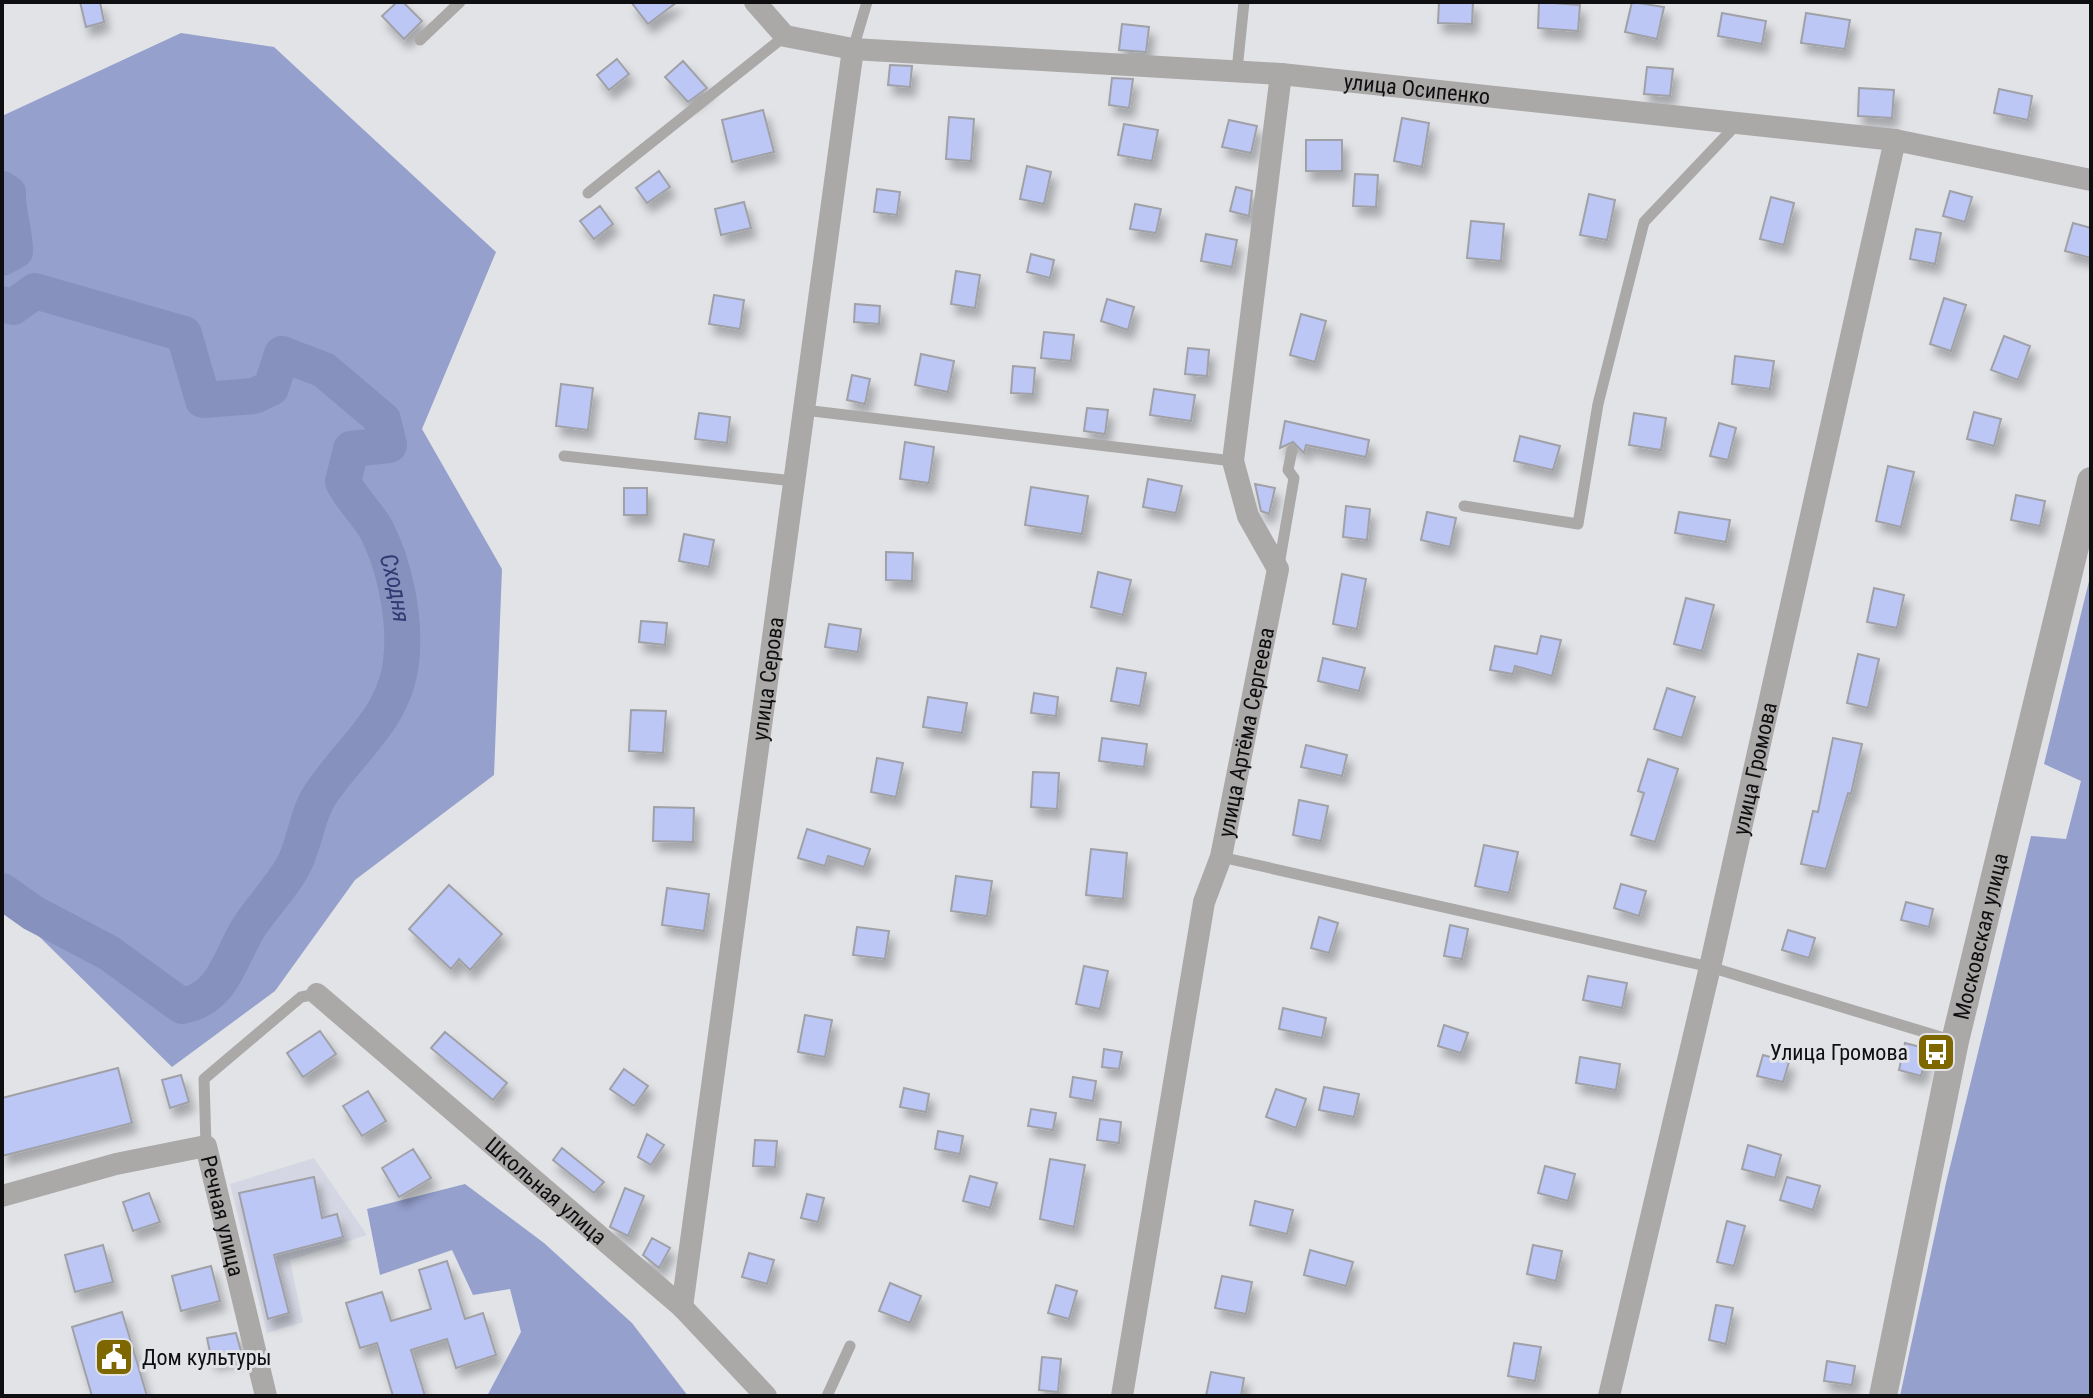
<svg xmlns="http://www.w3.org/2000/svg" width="2093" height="1398" viewBox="0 0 2093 1398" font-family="'Roboto Condensed',sans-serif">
<defs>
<filter id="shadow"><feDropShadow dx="5" dy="9" stdDeviation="4" flood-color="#0004"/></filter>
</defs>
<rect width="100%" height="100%" fill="#e1e3e7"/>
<!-- built -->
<path fill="#d4d7e3" d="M314 1158 367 1235 290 1260 303 1322 267 1333 230 1184Z"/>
<!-- forest -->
<path fill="#95a0cd" d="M181 33 274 47 496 252 422 429 502 569 494 775 355 880 275 991 172 1067 2 900V116Z
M2091 573V1396H1900L1946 1183 2031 836 2066 839 2081 781 2044 764Z
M465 1184 544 1243 632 1323 688 1396H487L521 1332 510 1289 473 1295 452 1250 380 1275 367 1209Z"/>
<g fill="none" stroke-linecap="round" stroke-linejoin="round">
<!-- river -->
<g stroke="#8691bd" stroke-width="36">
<path d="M2 189 8 193C7 213 15 230 15 251L2 258"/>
<path id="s1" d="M2 304 13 307 35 291 184 334 203 400 254 396 271 388 282 354 324 370 383 420 389 445 351 449 343 482C352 500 368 514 377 531 394 565 404 612 402 650 400 716 353 745 320 795 306 816 305 846 292 868 280 889 262 907 249 927 229 959 224 998 182 1006L109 953 33 913 2 891"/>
</g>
</g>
<!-- building -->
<path fill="#bcc7f6" stroke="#a0a1a6" stroke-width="2" filter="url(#shadow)" d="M80 2H100L104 22 86 27Z
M397 2H403L422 21 404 39 382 16Z
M631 2H677L648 24Z
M1439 2H1473L1472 24 1438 23Z
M1539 2 1580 5 1578 31 1538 28Z
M1632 2 1664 7 1657 39 1625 32Z
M1722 13 1766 21 1762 44 1718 36Z
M1806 13 1850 20 1845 49 1801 43Z
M1122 24 1149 27 1146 52 1119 50Z
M617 59 629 74 609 90 597 75Z
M683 61 707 88 688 102 665 77Z
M890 65 912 66 910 87 888 85Z
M1647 67 1673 69 1670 96 1644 94Z
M1112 78 1133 79 1129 108 1109 105Z
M1859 88 1894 90 1892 118 1858 116Z
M1999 89 2032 96 2028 120 1994 113Z
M763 110 774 152 732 162 722 120Z
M949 117 974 119 971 161 946 159Z
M1402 118 1429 123 1422 167 1394 161Z
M1229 120 1257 126 1251 153 1222 147Z
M1124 124 1158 130 1152 161 1118 155Z
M1306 140H1342V171H1306Z
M1027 166 1051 172 1044 204 1020 199Z
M659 171 670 187 647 203 636 188Z
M1355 174 1378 175 1376 207 1353 206Z
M1236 187 1252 191 1249 216 1230 211Z
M877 189 900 192 897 215 874 212Z
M1950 191 1972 197 1965 222 1943 216Z
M1589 194 1615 200 1607 240 1580 235Z
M1771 197 1794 203 1784 245 1760 239Z
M744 202 751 228 721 235 715 209Z
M1135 204 1161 209 1156 233 1130 229Z
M600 206 613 224 594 239 580 221Z
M1471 221 1504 224 1501 261 1467 258Z
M2073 223 2091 228V258L2065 251Z
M1916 229 1941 233 1935 264 1910 259Z
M1206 234 1237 240 1232 267 1201 261Z
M1031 254 1054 260 1050 278 1027 272Z
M956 271 980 275 975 308 951 304Z
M714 295 744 300 740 329 709 324Z
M1944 298 1966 305 1951 351 1930 344Z
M1107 299 1134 307 1128 330 1101 321Z
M855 304 880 306 879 324 854 322Z
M1301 314 1326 321 1315 362 1290 355Z
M1044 332 1074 335 1071 361 1041 358Z
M2004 336 2030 346 2018 380 1991 370Z
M1188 348 1209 350 1207 376 1185 374Z
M921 354 954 361 948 392 915 385Z
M1735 356 1774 361 1770 389 1732 384Z
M1013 366 1035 368 1033 394 1011 393Z
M852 375 870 379 865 404 847 400Z
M561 384 593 388 588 430 556 426Z
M1154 389 1195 395 1191 421 1150 415Z
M1087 408 1108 410 1105 434 1084 431Z
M1974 412 2001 419 1994 446 1967 439Z
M699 413 730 417 727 443 695 439Z
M1634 413 1666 418 1661 450 1629 445Z
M1285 421 1369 440 1366 457 1306 445 1304 453 1293 442 1280 448Z
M1719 423 1736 428 1728 460 1710 456Z
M1520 436 1560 446 1553 470 1514 461Z
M905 442 934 447 929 483 900 479Z
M1888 466 1914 472 1901 527 1876 521Z
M1148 479 1182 486 1176 513 1143 507Z
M1255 484 1275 488 1269 514 1261 511Z
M1031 487 1088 496 1082 534 1025 525Z
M624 488H647V515H624Z
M2016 495 2045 501 2040 526 2011 520Z
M1346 506 1370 509 1367 540 1343 537Z
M1427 512 1456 518 1450 547 1421 540Z
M1679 512 1730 520 1726 542 1675 533Z
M684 534 714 540 709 567 679 561Z
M886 552 913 553 912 581 886 580Z
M1098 572 1131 580 1123 615 1091 607Z
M1342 574 1366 579 1357 629 1333 624Z
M1874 588 1904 595 1897 628 1867 622Z
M1686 598 1714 605 1702 651 1674 644Z
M641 621 667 623 665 645 639 642Z
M829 624 861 629 858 652 825 647Z
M1541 636 1561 640 1552 676 1515 666 1513 674 1490 670 1495 646 1537 654Z
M1858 654 1879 659 1868 708 1847 703Z
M1323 658 1365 668 1359 691 1318 681Z
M1117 668 1146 673 1140 706 1111 701Z
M1667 688 1695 697 1682 738 1654 729Z
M1034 693 1058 697 1056 716 1031 713Z
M928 697 967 703 962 733 923 727Z
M631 710 666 711 663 753 629 751Z
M1102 738 1147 744 1144 767 1099 761Z
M1833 738 1862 744 1851 794 1848 793 1826 869 1801 864 1813 811 1818 812Z
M1306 745 1347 755 1342 776 1301 767Z
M877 758 903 763 896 797 871 792Z
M1648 759 1678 769 1655 842 1631 835 1644 793 1638 791Z
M1033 772 1059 773 1057 809 1031 807Z
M1299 800 1328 806 1321 841 1293 835Z
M654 807 694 808 693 842 653 841Z
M807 829 870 849 864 867 828 856 825 866 798 858Z
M1484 845 1518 852 1509 893 1475 886Z
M1091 849 1127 853 1123 899 1086 895Z
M956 876 992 881 987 916 951 911Z
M1621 884 1646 891 1639 916 1614 908Z
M449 885 502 934 470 970 459 959 451 969 409 929Z
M667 888 709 894 704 931 662 925Z
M1906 902 1933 909 1929 927 1901 920Z
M1319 917 1338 923 1329 953 1311 948Z
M1450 925 1468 929 1462 959 1444 956Z
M857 927 889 931 885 959 853 955Z
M1788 930 1815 938 1809 958 1782 950Z
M1084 966 1108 971 1100 1009 1076 1004Z
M1588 976 1627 983 1622 1008 1583 1000Z
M1283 1008 1326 1018 1322 1038 1279 1029Z
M805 1015 832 1020 825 1057 798 1052Z
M1444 1025 1468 1033 1461 1053 1438 1046Z
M320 1031 336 1054 303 1077 287 1053Z
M445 1032 507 1083 493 1100 431 1048Z
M1905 1043 1928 1049 1921 1076 1899 1070Z
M1104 1049 1122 1052 1119 1069 1102 1067Z
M1763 1055 1789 1062 1783 1082 1757 1076Z
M1580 1057 1620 1064 1616 1090 1576 1083Z
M118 1068 132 1123 2 1156V1098Z
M624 1069 648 1086 634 1106 610 1089Z
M181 1075 189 1102 170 1108 162 1080Z
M1073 1077 1096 1081 1093 1101 1070 1097Z
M1324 1087 1359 1094 1354 1117 1319 1110Z
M904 1088 929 1094 926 1112 900 1107Z
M1276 1089 1306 1099 1296 1128 1266 1117Z
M368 1091 386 1121 362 1136 343 1106Z
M1031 1109 1056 1113 1053 1130 1028 1126Z
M1100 1119 1121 1122 1119 1143 1097 1140Z
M938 1131 963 1136 960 1154 935 1149Z
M647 1134 664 1145 651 1165 638 1157Z
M755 1140 777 1141 775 1167 753 1166Z
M1748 1145 1781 1155 1775 1178 1742 1169Z
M562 1148 604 1182 594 1193 553 1160Z
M413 1149 431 1178 399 1197 382 1168Z
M1050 1159 1085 1165 1074 1227 1040 1219Z
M1545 1166 1575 1174 1568 1201 1538 1193Z
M970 1176 997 1183 990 1208 963 1201Z
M314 1177 322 1218 337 1214 343 1237 274 1255 289 1313 268 1319 239 1193Z
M1787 1177 1820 1186 1813 1210 1780 1200Z
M625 1188 644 1196 628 1236 610 1227Z
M149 1193 160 1222 133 1231 123 1202Z
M807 1194 824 1198 818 1222 801 1218Z
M1255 1201 1293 1210 1287 1234 1250 1225Z
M1727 1221 1745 1226 1734 1266 1717 1262Z
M652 1238 670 1248 659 1268 643 1255Z
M103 1245 113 1282 75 1292 65 1255Z
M1533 1245 1562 1251 1556 1281 1527 1274Z
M1310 1250 1353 1262 1346 1286 1304 1275Z
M749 1253 774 1260 767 1284 742 1277Z
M447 1261 465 1319 483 1313 496 1355 456 1368 447 1339 411 1350 425 1396H393L377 1343 360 1348 346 1303 382 1292 391 1321 431 1309 419 1270Z
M211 1266 220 1301 181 1311 172 1276Z
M1222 1276 1252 1282 1246 1314 1215 1308Z
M890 1283 921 1296 910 1323 879 1311Z
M1056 1285 1077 1291 1069 1319 1048 1313Z
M1716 1305 1733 1308 1726 1344 1709 1340Z
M122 1312 147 1396H92L72 1327Z
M236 1333 242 1355 212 1361 207 1338Z
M1514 1343 1541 1347 1535 1381 1508 1376Z
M1042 1357 1061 1359 1058 1392 1039 1390Z
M1827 1361 1855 1366 1852 1385 1824 1381Z
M1211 1372 1244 1378 1241 1396H1206Z"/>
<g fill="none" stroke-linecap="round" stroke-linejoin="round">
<!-- service -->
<path stroke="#aaa9a7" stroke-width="11" d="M420 40 460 2
M853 49 867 2
M1237 70 1244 2
M588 193 785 36
M804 410 1233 461
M564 456 794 481
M1464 506 1578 524 1598 404 1644 222 1738 123
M1279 565 1294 478 1288 470 1292 450
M1221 857 1710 967 1954 1041
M206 1146 204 1079 301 997 317 994
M827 1396 850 1346"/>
<!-- minor -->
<g stroke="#aaa9a7" stroke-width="22">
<path id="s2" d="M755 2 785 36 853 49 1281 74 1895 140 2091 180"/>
<path id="s3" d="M317 994 682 1307 766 1396"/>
<path id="s4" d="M2 1196 116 1164 206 1146 266 1396"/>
<path id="s5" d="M682 1307 853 49"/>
<path id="s6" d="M1122 1396 1204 902 1221 857 1278 569 1248 516 1233 461 1281 74"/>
<path id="s7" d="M1609 1396 1710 967 1895 140"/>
</g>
<!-- tertiary -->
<path stroke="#aaa9a7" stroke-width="28" id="s8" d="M1883 1396 1955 1041 2091 481"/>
</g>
<!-- icons -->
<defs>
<symbol id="bus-square" viewBox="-11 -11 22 22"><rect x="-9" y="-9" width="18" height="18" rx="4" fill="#7f6700" stroke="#e1e3e7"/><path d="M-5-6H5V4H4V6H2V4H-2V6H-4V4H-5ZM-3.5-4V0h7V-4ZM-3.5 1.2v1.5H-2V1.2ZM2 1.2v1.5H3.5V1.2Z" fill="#fff"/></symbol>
<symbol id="civic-square" viewBox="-11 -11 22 22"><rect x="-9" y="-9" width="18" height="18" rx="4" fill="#7f6700" stroke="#e1e3e7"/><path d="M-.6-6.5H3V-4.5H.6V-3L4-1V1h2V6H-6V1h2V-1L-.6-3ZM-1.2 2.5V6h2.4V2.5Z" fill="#fff"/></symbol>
</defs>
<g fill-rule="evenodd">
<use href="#bus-square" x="1914" y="1030" width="44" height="44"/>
<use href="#civic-square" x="92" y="1335" width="44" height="44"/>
</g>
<g text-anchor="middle" stroke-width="6" stroke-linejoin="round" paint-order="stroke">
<!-- street labels -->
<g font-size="22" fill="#0f0f11" stroke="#e1e3e7">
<text dy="8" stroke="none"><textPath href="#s2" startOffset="680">улица Осипенко</textPath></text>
<text dy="8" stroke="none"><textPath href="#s5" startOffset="634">улица Серова</textPath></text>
<text dy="8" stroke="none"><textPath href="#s6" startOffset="676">улица Артёма Сергеева</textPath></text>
<text dy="8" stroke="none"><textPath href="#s7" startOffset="644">улица Громова</textPath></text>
<text dy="8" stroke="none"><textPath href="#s8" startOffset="470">Московская улица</textPath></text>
<text dy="8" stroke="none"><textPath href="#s3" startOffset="302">Школьная улица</textPath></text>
<text dy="8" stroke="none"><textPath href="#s4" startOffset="282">Речная улица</textPath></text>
</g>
<!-- poi labels -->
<g font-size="22" fill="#0f0f11" stroke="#e1e3e7" text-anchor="end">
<text x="1908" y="1060">Улица Громова</text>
<text x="142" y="1365" text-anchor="start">Дом культуры</text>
</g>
<!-- water labels -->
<g font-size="24" font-style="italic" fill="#313a73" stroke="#e1e3e7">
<text dy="8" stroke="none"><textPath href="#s1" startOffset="708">Сходня</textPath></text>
</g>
</g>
<!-- border -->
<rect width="2093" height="1398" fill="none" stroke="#0f0f11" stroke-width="8"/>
</svg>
